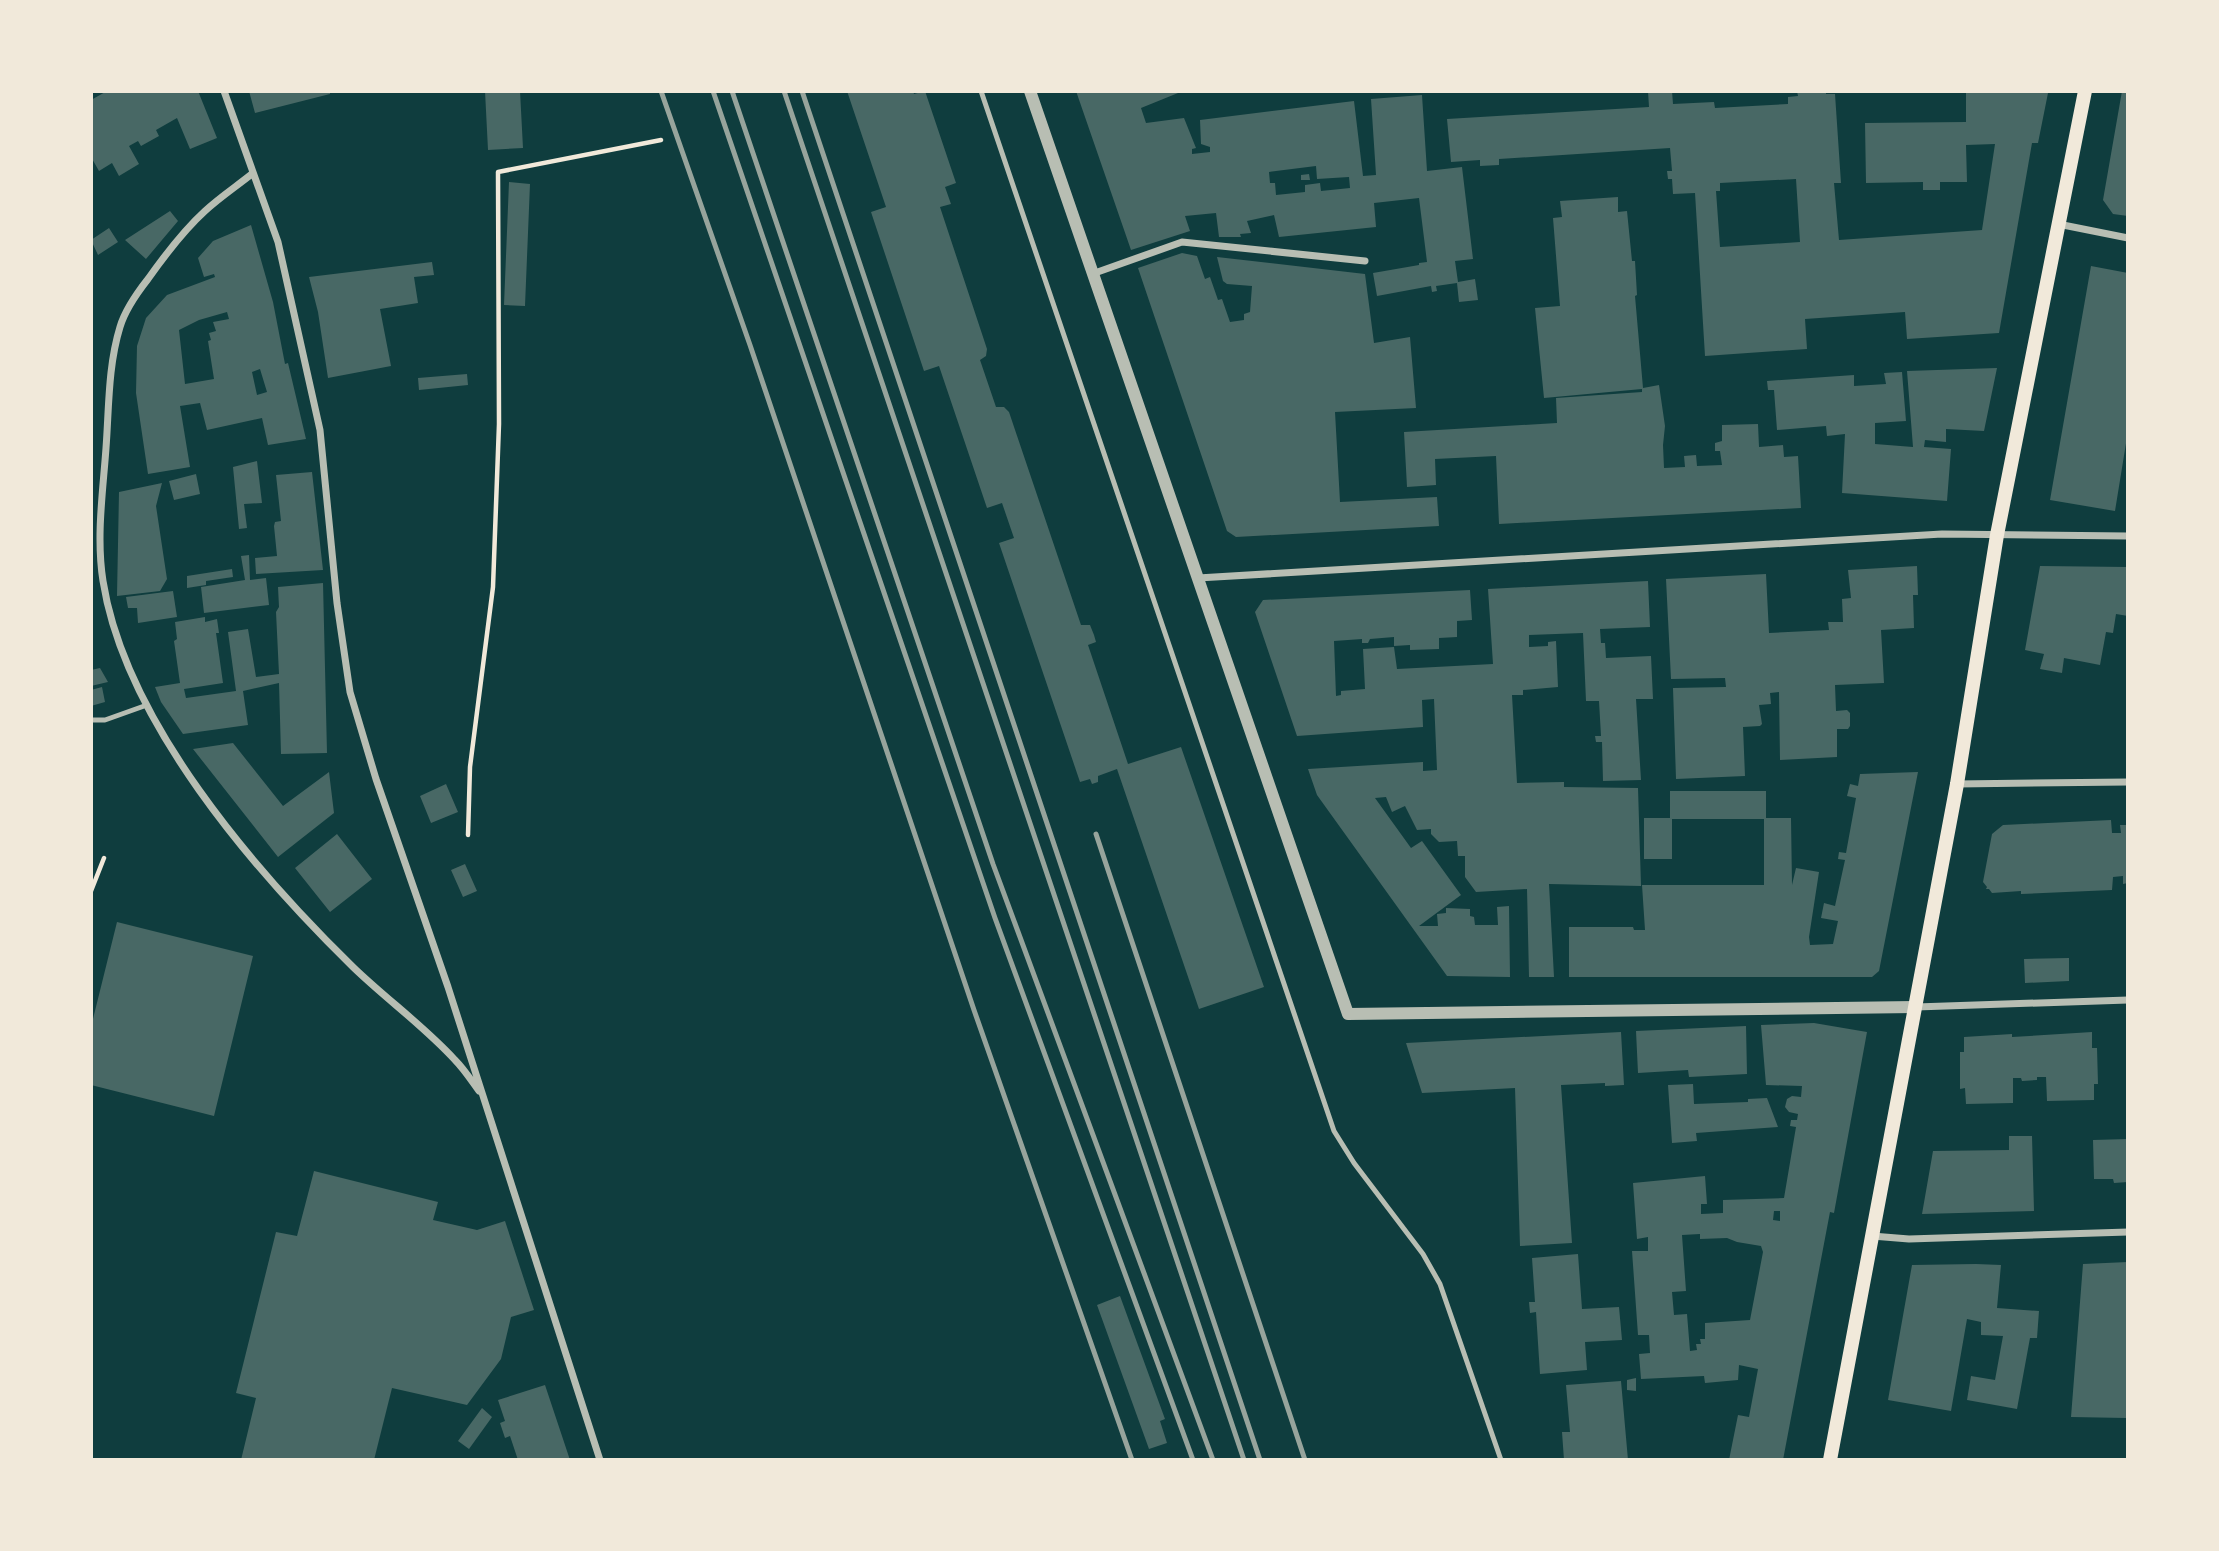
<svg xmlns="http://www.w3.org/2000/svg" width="2219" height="1551" viewBox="0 0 2219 1551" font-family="Raleway,sans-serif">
<rect width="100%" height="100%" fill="#0f3d3e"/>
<!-- building -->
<path fill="#486865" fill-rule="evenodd" d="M107 91H198L217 138 190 149 177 118 156 130 159 136 141 146 138 141 129 146 139 164 119 176 112 163 99 171 91 157V100Z
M249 91H330V94L255 113Z
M485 91H520L523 148 488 150Z
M847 91H913L914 94 925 91 956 183 945 187 951 204 940 207 987 349 986 356 980 360 996 407H1004L1009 412 1081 625H1090L1094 635 1096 642 1088 645 1128 764 1181 747 1264 987 1199 1009 1117 769 1098 776V782L1092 784 1090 779 1080 782 999 543 1014 538 1002 503 987 508 939 366 924 371 871 212 886 207Z
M1076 91H1183L1141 108 1146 123 1184 118 1196 148 1192 149V154L1210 152V147L1201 144 1200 120 1354 101 1363 176 1376 175 1371 99 1422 95 1427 171 1462 167 1473 259 1455 261 1458 282 1475 279 1478 300 1459 302 1457 283 1436 286 1437 291 1432 292 1431 286 1377 296 1373 273 1419 265V263L1427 262 1419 198 1374 203 1376 227 1279 237 1274 215 1247 221 1251 233 1240 234 1241 237H1219L1216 213 1185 216 1190 231 1131 250ZM1316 166 1317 179 1349 177 1350 188 1321 191 1320 183 1305 185V192L1276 195 1275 183H1270L1269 172Z
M1648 91H1672L1673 104 1714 102 1715 108 1788 104V97L1798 96 1797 91H1826V94H1835L1841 183H1834L1839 240 1982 230 1995 144 1966 145 1967 182H1940V190H1923V182L1866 183 1865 123 1966 122V91H2046L2048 93 2038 143H2032L1999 333 1907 339 1905 312 1805 319 1807 349 1705 356 1695 193 1673 194 1672 179H1668L1667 171H1672L1670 148 1499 159V165L1480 166V160L1451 162 1447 119 1649 107ZM1796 179 1800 242 1720 247 1716 191H1720V183Z
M2122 91H2128V216L2113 214 2103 200Z
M1309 174 1310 180H1301V175Z
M509 182 530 184 525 306 504 305Z
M1618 197V212L1627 211 1632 261H1635L1637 295 1635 296 1643 388 1659 385 1665 426 1663 445 1664 468 1685 467 1684 456 1696 455 1697 466 1722 465 1720 451H1715V443L1722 441V425L1758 424 1759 447 1783 445 1784 457 1798 456 1801 508 1499 524 1496 456 1435 459 1436 485 1407 487 1404 432 1557 423 1556 398 1642 392V389L1544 398 1535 308 1560 306 1553 218 1562 217 1560 201Z
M170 211 178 221 146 259 125 240Z
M251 225 273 302 285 364 288 363 306 439 268 445 262 418 207 430 200 403 180 406 190 467 148 474 136 393 137 346 146 318 167 295 215 277 214 274 204 277 198 258 213 241ZM227 312 229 319 213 322 216 331 209 333 211 340 208 341 214 379 185 384 179 330 199 320ZM260 369 267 392 257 395 252 372Z
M109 228 118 242 98 255 91 240Z
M1182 253 1197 256 1205 279 1210 277 1218 300 1222 299 1230 322 1244 320V314L1250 312 1252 286 1227 284 1223 281 1217 257 1365 274 1374 343 1410 337 1416 408 1335 412 1340 502 1437 497 1439 526 1236 537 1227 531 1138 268Z
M432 262 434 275 414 277 418 303 380 309 391 366 328 378 318 312 309 277Z
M2091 266 2128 273V431L2115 511 2050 500Z
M1997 368 1984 431 1946 429V442L1925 440 1924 447 1951 449 1947 501 1842 493 1845 434 1827 436 1826 426 1777 430 1774 390H1768L1767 381 1854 375V386L1886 384 1884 373 1902 372 1906 421 1875 423V444L1913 447 1907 371Z
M467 374 468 385 419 390 418 378Z
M257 461 262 503 244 504 247 528 239 529 233 467Z
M312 472 323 570 256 574 255 558 277 556 274 526 275 522 281 521 276 475Z
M196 474 200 494 174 500 169 481Z
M162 483 156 506 167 579 160 591 117 596 119 492Z
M249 555 250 580 266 578 269 605 204 613 201 587 245 580 241 556Z
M1917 566 1918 595H1913L1914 628 1881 630 1884 683 1835 685 1836 711 1847 710 1850 713V726L1848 729H1837V757L1780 760 1779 692 1770 693 1771 704 1759 705 1762 724 1760 726 1743 727 1745 776 1676 779 1673 688 1726 687 1725 678 1671 679 1666 579 1766 574 1769 633 1829 630 1828 622H1843L1842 599 1851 598 1848 570Z
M2040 566 2128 567V616L2116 614 2113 633 2106 632 2100 665 2064 658 2062 673 2040 669 2044 654 2025 650Z
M232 569 233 577 206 581V585L187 588V576Z
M1648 581 1650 627 1600 629 1601 643H1605L1606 658 1651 656 1653 699H1636L1641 780 1603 781 1602 742H1596L1595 736H1601L1599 701H1586L1583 633 1529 635V647L1548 646V642L1556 641 1558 687 1523 690V695H1512L1517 783 1564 782V787L1638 788 1641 886 1549 884 1554 977H1529L1527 889 1476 892 1465 877V856H1458L1457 841 1439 842 1431 834V829L1417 830 1405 806 1392 812 1386 797 1375 798 1411 848 1422 841 1461 895 1419 926H1438L1437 914 1446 913V908L1470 909V916L1474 917 1475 925H1498L1497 907 1509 906 1510 977 1447 976 1317 795 1308 769 1423 762V771L1437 770 1434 699 1422 700 1423 727 1297 736 1255 612 1263 600 1470 590 1472 620 1457 621V637L1439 638V649L1410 650V645L1394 646V637L1370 639 1368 643H1362V639L1334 641 1336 696 1341 695V691L1365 689 1363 649 1394 647 1397 669 1493 664 1488 589Z
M323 583 327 753 281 754 279 683 243 691 248 725 183 734 161 702 155 687 180 683 174 641 177 639 175 622 205 617V622L217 619 219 633H216L223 683 184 689 186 698 236 691 228 632 248 629 256 677 279 674 276 612 279 607 278 587Z
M173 591 177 617 138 623 137 608H128L126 597Z
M100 668 108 682 91 686V670Z
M102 687 105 702 91 706V690Z
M233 743 283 806 329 772 334 813 278 857 193 749Z
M1918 772 1879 971 1872 977H1569V927H1633L1634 930H1645L1642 885H1764V819H1672V859H1644V818H1670V791H1766V818H1791L1792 885 1796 868 1819 872 1809 937 1810 945 1833 944 1838 921 1821 918 1824 903 1835 906 1845 860 1838 859 1839 852 1846 853 1856 798 1847 796 1850 784 1858 786 1860 774Z
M446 784 458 812 431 823 420 796Z
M2111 820 2112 833H2121L2120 825H2128V883L2123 884V876L2113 877 2112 890 2021 894V891L1992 893 1989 889H1986L1987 887 1983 882 1992 834 2003 825Z
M337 834 372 879 330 912 295 868Z
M465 864 477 891 463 897 451 870Z
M117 922 253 956 214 1116 91 1085V1027Z
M2069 958V981L2025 983 2024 959Z
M1814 1023 1867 1032 1834 1213 1830 1212 1783 1460H1729L1738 1415 1749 1417 1758 1369 1739 1365 1738 1380 1705 1383 1704 1376 1641 1379 1639 1354 1650 1353 1649 1335H1638L1632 1251H1648V1237L1637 1239 1633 1183 1705 1176 1707 1204H1701V1214L1723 1213V1200L1784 1198 1796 1127 1790 1126 1791 1120H1797L1798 1114 1789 1112 1785 1107 1787 1099 1792 1096 1801 1097 1802 1086 1766 1085 1761 1025ZM1774 1211H1780V1221L1773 1220ZM1700 1234V1239L1727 1238 1737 1242 1761 1246 1763 1252 1750 1320 1705 1323V1339H1700L1701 1344H1696L1697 1350 1690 1351 1687 1314 1674 1315 1672 1292 1686 1291 1682 1235Z
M1746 1026 1747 1074 1689 1077 1688 1070 1638 1073 1636 1031Z
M1621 1032 1624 1085 1605 1086V1083L1561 1085 1572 1243 1520 1246 1515 1088 1422 1093 1406 1043Z
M2092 1032V1048H2097L2098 1084H2094V1100L2047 1101 2046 1077H2037V1080L2022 1081 2021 1078H2013V1103L1966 1104 1965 1088 1960 1089V1052H1964V1037L2012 1034V1037Z
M1693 1084 1694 1104 1748 1102V1099L1767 1098 1778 1127 1696 1133 1697 1141 1672 1143 1668 1085Z
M2009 1136H2032L2034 1211 1922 1214 1933 1151 2009 1150Z
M2128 1139V1182L2114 1183 2113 1179H2094L2093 1140Z
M314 1171 438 1202 433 1220 477 1230 505 1221 534 1310 511 1317 501 1359 467 1405 392 1388 374 1460H241L256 1398 236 1393 276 1232 297 1236Z
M1578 1254 1582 1309 1619 1307 1622 1340 1585 1342 1587 1370 1540 1374 1536 1312 1530 1313 1529 1302H1535L1532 1258Z
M2128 1262V1390L2126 1418 2071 1417 2083 1264Z
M1976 1264 2001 1265 1997 1308 2039 1311 2037 1338H2030L2017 1409 1967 1400 1971 1376 1995 1380 2003 1336 1981 1335V1322L1967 1319 1951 1411 1888 1400 1912 1265Z
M1120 1296 1165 1419 1160 1421 1167 1443 1149 1449 1097 1305Z
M1636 1378V1391L1627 1390V1380Z
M1621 1381 1628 1460H1564L1562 1432H1570L1566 1385Z
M545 1385 570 1460H518L510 1436 505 1438 500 1423 505 1421 498 1400Z
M482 1408 492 1417 469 1449 458 1441Z"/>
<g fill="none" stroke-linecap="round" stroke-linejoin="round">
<!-- path -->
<path stroke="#f1e9da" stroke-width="4.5" d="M468 835 470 767 493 587 499 424 498 172 661 140
M91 891 104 858"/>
<!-- service -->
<path stroke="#b8beb3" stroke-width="5" d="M981 91 1334 1131 1354 1163 1423 1254 1440 1284 1501 1460
M91 720H105L147 705"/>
<!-- minor -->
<path stroke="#b8beb3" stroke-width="7" d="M224 91 278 242 320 430 337 603 350 692 376 779 448 987 600 1460
M253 173C237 186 220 197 205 211 183 231 165 255 148 279 137 293 125 310 120 327 108 366 109 408 106 448 103 491 96 537 103 581 125 721 254 870 353 967 386 999 424 1026 455 1060 464 1069 471 1080 479 1091
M2058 224 2128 238
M1092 274 1182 242 1365 261
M1198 578 1942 534 2128 536
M1957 784 2128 782
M1916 1007 2128 1000
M1872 1236 1909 1239 2128 1232"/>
<!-- tertiary -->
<path stroke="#b8beb3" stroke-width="12" d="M1030 91 1348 1014 1915 1007"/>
<!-- secondary -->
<path stroke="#f1e9da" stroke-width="14" d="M1830 1460 1957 784 1997 535 2085 91"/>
<!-- rail -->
<path stroke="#97a49c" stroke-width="5" d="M661 91 750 345 974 1010 1132 1460
M713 91 995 918 1193 1460
M732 91 993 864 1213 1460
M784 91C935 548 1093 1003 1244 1460
M802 91 1260 1460
M1096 834 1305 1460"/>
</g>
<!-- border -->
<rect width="2219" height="1551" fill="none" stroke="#f1e9da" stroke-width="186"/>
</svg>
